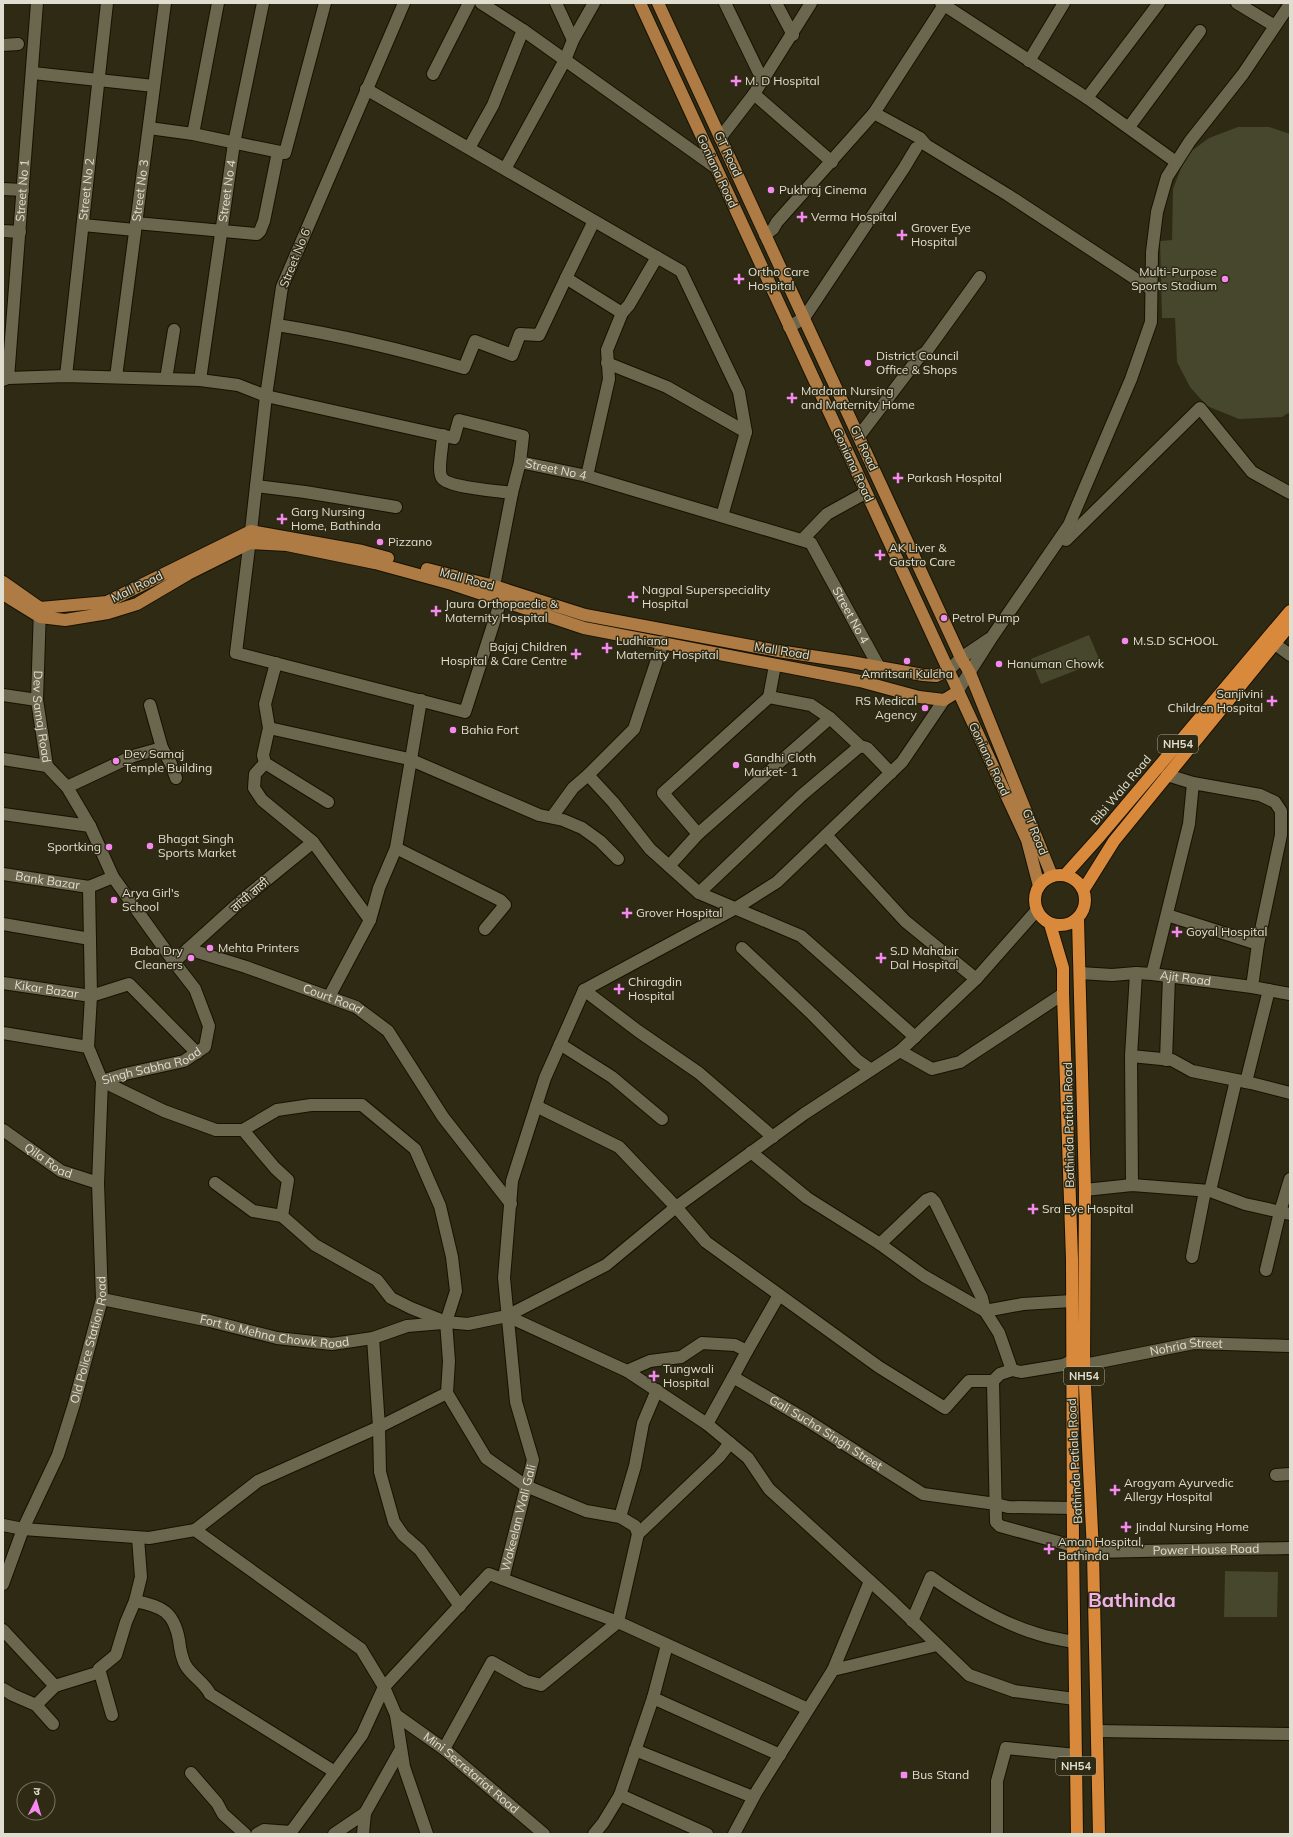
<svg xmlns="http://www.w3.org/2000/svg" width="1293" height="1837" viewBox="0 0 1293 1837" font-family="Mulish,'Noto Sans Devanagari','Noto Sans Gurmukhi',sans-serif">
<rect width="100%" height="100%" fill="#2e2a14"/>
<!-- green -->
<path fill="#46472c" d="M1238 127H1269L1290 134V412L1282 417 1239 419 1207 406 1190 387 1177 362 1175 318H1162L1160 241 1172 240 1173 189 1186 155 1209 138Z
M1089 635 1100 661 1041 684 1031 659Z
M1225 1571 1278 1572 1277 1617H1224Z"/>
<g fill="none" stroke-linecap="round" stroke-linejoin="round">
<defs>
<g id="minor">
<path d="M404 3 282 287 266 396 251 531 236 653 465 712 501 600"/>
<path d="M481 3 523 30 715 167"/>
<path d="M556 3 573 40"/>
<path d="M725 3 762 79"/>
<path d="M776 3 793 35"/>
<path d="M941 3 1087 98 1176 162"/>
<path d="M1237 3 1275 26"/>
<path d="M3 45 18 44"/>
<path d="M1029 61 1064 3"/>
<path d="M33 73 154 86"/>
<path d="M433 74 469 3"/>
<path d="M366 89 681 271 739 392 746 432 722 516"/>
<path d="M754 94 832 162"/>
<path d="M1087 98 1159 3"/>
<path d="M874 113 920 138 926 145 1008 195 1151 289"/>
<path d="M1129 127 1200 31"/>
<path d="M149 128 193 134 285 153 325 3"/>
<path d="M193 134 218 3"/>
<path d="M720 138 754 94 811 3"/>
<path d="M469 148 493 105 523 30"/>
<path d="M505 169 565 60 573 40 594 3"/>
<path d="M3 189 23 190"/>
<path d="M594 221 566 278 622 313"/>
<path d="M136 223 257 234 260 231 264 221 278 152"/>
<path d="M83 225 135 230"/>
<path d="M3 231 20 232"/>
<path d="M765 235 773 229 777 222 874 113 944 5"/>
<path d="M277 325C340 335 403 350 464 368L475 341 512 355 520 334 539 335 566 278"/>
<path d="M789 327 804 318 904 168 916 148"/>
<path d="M607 363 667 387 746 432"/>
<path id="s1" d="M66 376 107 3"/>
<path id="s2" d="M116 377 165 3"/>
<path id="s3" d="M8 378 37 3"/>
<path d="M166 379 174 330"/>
<path id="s4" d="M3 380 8 378 66 376 200 380 238 385 266 396 454 438 459 420 523 436 520 462 587 476 811 543 879 667"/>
<path id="s5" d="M200 380 234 143 263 3"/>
<path d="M443 435C443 445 437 471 442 478 449 488 500 491 512 493"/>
<path d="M859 436 920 356 926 352 980 277"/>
<path d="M587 476 609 379 607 350 622 313 629 305 657 257"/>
<path d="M256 486 305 492 396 507"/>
<path d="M802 540 827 514 865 493"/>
<path d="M1066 540 1200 408 1252 472 1290 493"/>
<path d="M494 586 512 493 520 462"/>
<path id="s6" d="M40 608 37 700 47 766 67 787 90 826 113 877 174 962 188 949 246 967 356 1007 388 1031 443 1117 511 1204"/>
<path d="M663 642 634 729 588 775 613 802 650 849 699 893 801 936 915 1037"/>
<path d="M1275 644 1290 655"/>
<path d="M276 663 265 704 269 728 263 755 265 763 328 802"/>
<path d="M949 670 961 658 989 639"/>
<path d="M957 692 992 637 1069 525 1131 379 1151 322 1152 252 1157 212 1167 177 1190 141 1243 74 1290 4"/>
<path d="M3 695 37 700"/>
<path d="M769 697 811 705 830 718 860 746 867 748 891 773"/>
<path d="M150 705 162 748 171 764 176 778"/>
<path d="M269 728 409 759 539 815 563 820 582 828 600 841 618 859"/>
<path d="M3 759 47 766"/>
<path d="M265 763 255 774 254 788 262 800 313 842 370 920"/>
<path d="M1167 775 1193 783"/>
<path d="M67 787 133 756 162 748"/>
<path d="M3 814 90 826"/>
<path d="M552 817 573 788 588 775"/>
<path d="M698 834 663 793 769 697 775 665"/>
<path d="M826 835 905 921 976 979"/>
<path d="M396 848 500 900 505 905 485 929"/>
<path d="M669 866 698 834 830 718"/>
<path id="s7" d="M3 874 89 887 113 877"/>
<path d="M699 893 802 795 860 746"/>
<path d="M1167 915 1258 944"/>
<path d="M3 924 90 939"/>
<path d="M742 948 812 1014 857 1060 871 1070"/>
<path d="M188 949 241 901 313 842"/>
<path id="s8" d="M1080 973 1112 975 1136 973 1152 974 1252 987 1290 994"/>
<path d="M1152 974 1189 824 1193 783 1260 795 1275 802 1281 811V835L1258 944 1252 987"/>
<path id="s9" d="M3 983 91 996 129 984 197 1053"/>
<path d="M584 990 638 1031 699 1073 773 1137"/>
<path d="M329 997 370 920 379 888 396 848 421 700"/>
<path d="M3 1033 88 1047"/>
<path d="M560 1044 612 1077 662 1119"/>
<path d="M900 1051 932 1069 960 1062 1063 994"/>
<path d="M1131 1056 1172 1060 1192 1071 1251 1083 1290 1093"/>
<path d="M1166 1060 1169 976"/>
<path d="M102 1081 164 1111 216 1130H243L275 1168 288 1180 282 1216"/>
<path id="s10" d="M102 1081 125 1074 184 1061 205 1047 209 1026 195 989 174 962"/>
<path d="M1246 1082 1269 990"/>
<path d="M536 1106 619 1147 676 1207 706 1242 879 1367 945 1408 969 1381H993L1000 1374 1012 1370 1021 1372 1063 1365 1072 1361"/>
<path id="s11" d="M3 1130 61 1171 98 1183"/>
<path d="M751 1152 807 1198 880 1244 924 1276 985 1311 1023 1304 1072 1301"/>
<path d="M215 1183 253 1211 282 1216 315 1245 377 1280 391 1298 411 1308 446 1322 468 1324 507 1316 606 1265 676 1207 804 1114 900 1051 976 979 1037 910"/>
<path d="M1132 1185 1131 1056 1136 973"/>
<path d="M1085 1190 1132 1185 1210 1191 1245 1204 1290 1214"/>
<path d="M1210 1191 1236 1080"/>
<path d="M880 1244 926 1200 931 1198 935 1202 982 1298 985 1311 999 1333 1012 1370"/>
<path d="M1192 1257 1205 1191"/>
<path d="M1266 1270 1280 1212 1290 1179"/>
<path id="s12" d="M102 1299 210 1321 277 1338 332 1344 373 1338 407 1326 443 1323"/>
<path d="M507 1316 627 1371 707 1424 748 1458 769 1489 893 1602 969 1675 1014 1691 1075 1699"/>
<path d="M373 1338 379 1427 380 1472 394 1522 403 1535 420 1550 460 1606"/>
<path d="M747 1351 779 1295"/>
<path id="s13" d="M1084 1365 1194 1343 1290 1346"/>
<path id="s14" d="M627 1371 650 1361 681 1357 702 1343 735 1345 747 1351 733 1377 805 1419 923 1494 996 1504 1008 1507 1073 1508"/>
<path d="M993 1381 996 1522 1000 1526 1073 1546"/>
<path d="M707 1424 733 1377"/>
<path d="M1276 1475 1290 1474"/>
<path d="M620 1517 635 1466 643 1423 657 1390"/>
<path d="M3 1525 23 1529 149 1538 195 1530 361 1649 384 1687 396 1715 404 1767 427 1834"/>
<path d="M195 1530 258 1481 379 1427 447 1393 449 1361 446 1322 456 1291 452 1257 440 1206 415 1149 362 1105H311L277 1110 243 1130"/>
<path d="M638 1534 719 1457 730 1443"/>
<path id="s15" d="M1073 1551 1093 1552 1290 1548"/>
<path id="s16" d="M503 1579 533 1460 516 1402 504 1278 512 1181 545 1078 584 990 736 908 777 882 902 762 944 700"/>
<path id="s17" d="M3 1584 23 1529 58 1455 74 1404 102 1299 98 1183 102 1081 88 1047 91 996 89 887"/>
<path d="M135 1601C162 1606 174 1612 179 1640 180 1649 182 1659 186 1666 193 1677 205 1683 210 1694L335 1772"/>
<path d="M912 1621 931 1577C963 1600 1000 1623 1038 1634 1050 1638 1062 1640 1074 1642"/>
<path d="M3 1630 55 1686 36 1705"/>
<path d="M833 1670 870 1581"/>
<path d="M55 1686 100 1672"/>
<path d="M3 1689 13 1695 36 1705 53 1724"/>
<path d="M653 1698 780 1755"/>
<path d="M112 1715 99 1669 116 1655 126 1622 135 1601 141 1577 138 1538"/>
<path id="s18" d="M396 1715 444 1749 544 1834"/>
<path d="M1097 1731 1290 1734"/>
<path d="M444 1749 492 1662 526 1681 541 1685 618 1622 638 1534 635 1526 620 1517 586 1511 526 1486 486 1458 447 1393"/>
<path d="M635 1750 753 1797"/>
<path d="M191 1773 217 1803 223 1814 245 1834"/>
<path d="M620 1795 707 1834"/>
<path d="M257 1834 264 1830 291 1832 362 1735 384 1687 489 1574 618 1622 808 1709"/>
<path d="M334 1834 365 1813"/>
<path d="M363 1834 365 1813 401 1749"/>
<path d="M594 1834 603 1823 620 1795 653 1698 667 1645"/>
<path d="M734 1834 757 1791 833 1670 937 1645"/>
<path d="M997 1834V1781L1006 1748 1076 1755"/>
</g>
<path id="major" d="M640 3 1027 840 1039 886
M658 3 961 658 970 673 1052 876
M427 569 494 586 585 615 778 651 851 662 923 675 936 676 949 670
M3 582 40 608 107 602 251 531 362 551 388 558
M3 594 40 617 65 620 108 613 137 604 188 574 250 543 287 545 375 563 452 584 584 628 860 681 919 697 944 700 957 692"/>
<path id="highway" d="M1035 900a25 25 0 1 1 50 0a25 25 0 1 1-50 0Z
M1065 875 1100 836 1290 611
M1084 889 1114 841 1290 625
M1078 919 1085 1190 1084 1365 1093 1552 1099 1834
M1050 924 1063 968V994L1072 1259 1073 1546 1077 1834"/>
</defs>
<!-- minor casing -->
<use href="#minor" stroke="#171201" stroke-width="14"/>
<!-- major casing -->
<use href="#major" stroke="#171201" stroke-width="14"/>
<!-- highway casing -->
<use href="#highway" stroke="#171201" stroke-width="14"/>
<!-- minor -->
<use href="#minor" stroke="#6b664e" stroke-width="12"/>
<!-- major -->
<use href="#major" stroke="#ad7b43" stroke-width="12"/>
<!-- highway -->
<use href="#highway" stroke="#d9893c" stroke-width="12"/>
</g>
<!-- markers -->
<g fill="#f589ef" stroke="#2e2a14" stroke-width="1.5">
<path d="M734 75h4v4h4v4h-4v4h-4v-4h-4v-4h4z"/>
<circle cx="771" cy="190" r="4"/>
<path d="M800 211h4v4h4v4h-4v4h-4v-4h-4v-4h4z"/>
<path d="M900 229h4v4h4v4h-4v4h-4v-4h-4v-4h4z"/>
<path d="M737 273h4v4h4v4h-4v4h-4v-4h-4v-4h4z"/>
<circle cx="1225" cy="279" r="4"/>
<circle cx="868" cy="363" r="4"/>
<path d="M790 392h4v4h4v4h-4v4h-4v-4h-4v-4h4z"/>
<path d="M896 472h4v4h4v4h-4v4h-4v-4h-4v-4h4z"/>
<path d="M280 513h4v4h4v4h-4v4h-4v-4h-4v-4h4z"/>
<circle cx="380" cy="542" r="4"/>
<path d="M878 549h4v4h4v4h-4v4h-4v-4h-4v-4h4z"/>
<path d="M631 591h4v4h4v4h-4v4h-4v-4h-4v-4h4z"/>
<path d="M434 605h4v4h4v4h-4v4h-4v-4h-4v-4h4z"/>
<circle cx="944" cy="618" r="4"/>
<circle cx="1125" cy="641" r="4"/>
<path d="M605 642h4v4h4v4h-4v4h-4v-4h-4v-4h4z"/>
<path d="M574 648h4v4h4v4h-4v4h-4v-4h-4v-4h4z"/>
<circle cx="907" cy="661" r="4"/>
<circle cx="999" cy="664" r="4"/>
<path d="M1270 695h4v4h4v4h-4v4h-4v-4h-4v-4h4z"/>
<circle cx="925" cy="708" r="4"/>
<circle cx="453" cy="730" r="4"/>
<circle cx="116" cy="761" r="4"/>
<circle cx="736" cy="765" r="4"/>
<circle cx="150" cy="846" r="4"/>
<circle cx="109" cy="847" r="4"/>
<circle cx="114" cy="900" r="4"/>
<path d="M625 907h4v4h4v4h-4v4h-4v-4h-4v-4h4z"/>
<path d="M1175 926h4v4h4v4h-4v4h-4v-4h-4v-4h4z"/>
<circle cx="210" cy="948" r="4"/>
<circle cx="191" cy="958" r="4"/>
<path d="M879 952h4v4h4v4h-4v4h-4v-4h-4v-4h4z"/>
<path d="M617 983h4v4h4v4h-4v4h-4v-4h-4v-4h4z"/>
<path d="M1031 1203h4v4h4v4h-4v4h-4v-4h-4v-4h4z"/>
<path d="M652 1370h4v4h4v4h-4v4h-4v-4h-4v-4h4z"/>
<path d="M1113 1484h4v4h4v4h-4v4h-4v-4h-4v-4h4z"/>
<path d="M1124 1521h4v4h4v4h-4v4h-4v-4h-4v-4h4z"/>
<path d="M1047 1543h4v4h4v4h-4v4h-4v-4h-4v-4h4z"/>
<rect x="900" y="1771" width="8" height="8" rx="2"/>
</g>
<g text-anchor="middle" stroke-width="3" stroke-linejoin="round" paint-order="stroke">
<!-- shield labels -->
<g fill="#2e2a14" stroke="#aba898" stroke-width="1">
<rect x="1158" y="735" width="40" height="18" rx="3"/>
<rect x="1064" y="1367" width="40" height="18" rx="3"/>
<rect x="1056" y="1757" width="40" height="18" rx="3"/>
</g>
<g font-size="11" font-weight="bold" fill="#e0ded0">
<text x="1178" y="748">NH54</text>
<text x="1084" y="1380">NH54</text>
<text x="1076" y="1770">NH54</text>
</g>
<!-- poi labels -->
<g font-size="12" fill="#e0ded0" stroke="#2e2a14" text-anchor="start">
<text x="745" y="85">M. D Hospital</text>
<text x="779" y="194">Pukhraj Cinema</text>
<text x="811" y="221">Verma Hospital</text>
<text x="911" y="232">Grover Eye<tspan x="911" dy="14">Hospital</tspan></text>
<text x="748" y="276">Ortho Care<tspan x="748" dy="14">Hospital</tspan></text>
<text x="1217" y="276" text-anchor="end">Multi-Purpose<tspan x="1217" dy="14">Sports Stadium</tspan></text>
<text x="876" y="360">District Council<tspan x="876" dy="14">Office &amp; Shops</tspan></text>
<text x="801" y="395">Madaan Nursing<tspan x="801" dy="14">and Maternity Home</tspan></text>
<text x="907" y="482">Parkash Hospital</text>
<text x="291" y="516">Garg Nursing<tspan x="291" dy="14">Home, Bathinda</tspan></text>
<text x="388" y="546">Pizzano</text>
<text x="889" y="552">AK Liver &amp;<tspan x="889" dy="14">Gastro Care</tspan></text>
<text x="642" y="594">Nagpal Superspeciality<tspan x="642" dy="14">Hospital</tspan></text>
<text x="445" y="608">Jaura Orthopaedic &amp;<tspan x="445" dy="14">Maternity Hospital</tspan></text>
<text x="952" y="622">Petrol Pump</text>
<text x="616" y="645">Ludhiana<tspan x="616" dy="14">Maternity Hospital</tspan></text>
<text x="1133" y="645">M.S.D SCHOOL</text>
<text x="567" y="651" text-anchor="end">Bajaj Children<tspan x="567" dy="14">Hospital &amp; Care Centre</tspan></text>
<text x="1007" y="668">Hanuman Chowk</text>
<text x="907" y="678" text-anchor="middle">Amritsari Kulcha</text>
<text x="1263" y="698" text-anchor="end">Sanjivini<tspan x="1263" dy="14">Children Hospital</tspan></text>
<text x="917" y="705" text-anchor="end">RS Medical<tspan x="917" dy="14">Agency</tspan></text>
<text x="461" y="734">Bahia Fort</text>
<text x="124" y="758">Dev Samaj<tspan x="124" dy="14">Temple Building</tspan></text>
<text x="744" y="762">Gandhi Cloth<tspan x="744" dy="14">Market- 1</tspan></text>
<text x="158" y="843">Bhagat Singh<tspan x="158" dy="14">Sports Market</tspan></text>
<text x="101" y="851" text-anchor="end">Sportking</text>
<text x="122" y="897">Arya Girl's<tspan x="122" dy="14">School</tspan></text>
<text x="636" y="917">Grover Hospital</text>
<text x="1186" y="936">Goyal Hospital</text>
<text x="218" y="952">Mehta Printers</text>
<text x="183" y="955" text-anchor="end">Baba Dry<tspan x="183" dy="14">Cleaners</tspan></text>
<text x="890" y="955">S.D Mahabir<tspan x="890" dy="14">Dal Hospital</tspan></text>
<text x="628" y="986">Chiragdin<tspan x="628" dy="14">Hospital</tspan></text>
<text x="1042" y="1213">Sra Eye Hospital</text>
<text x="663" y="1373">Tungwali<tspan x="663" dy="14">Hospital</tspan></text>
<text x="1124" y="1487">Arogyam Ayurvedic<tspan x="1124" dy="14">Allergy Hospital</tspan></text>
<text x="1135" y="1531">Jindal Nursing Home</text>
<text x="1058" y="1546">Aman Hospital,<tspan x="1058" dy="14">Bathinda</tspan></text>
<text x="912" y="1779">Bus Stand</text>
</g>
<!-- street labels -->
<g font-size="12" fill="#e0ded0" stroke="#2e2a14">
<text transform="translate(728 154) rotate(65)" y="4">GT Road</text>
<text transform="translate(717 171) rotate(65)" y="4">Goniana Road</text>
<text dy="4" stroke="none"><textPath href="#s1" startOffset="188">Street No 2</textPath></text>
<text dy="4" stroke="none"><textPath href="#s3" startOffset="188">Street No 1</textPath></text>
<text dy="4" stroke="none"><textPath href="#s2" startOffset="188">Street No 3</textPath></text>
<text dy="4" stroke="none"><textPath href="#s5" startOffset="191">Street No 4</textPath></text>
<text transform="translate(295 258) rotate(-68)" y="4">Street No 6</text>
<text transform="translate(864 448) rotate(65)" y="4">GT Road</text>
<text transform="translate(853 465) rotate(65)" y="4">Goniana Road</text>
<text dy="4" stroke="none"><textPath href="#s4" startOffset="606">Street No 4</textPath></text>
<text transform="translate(467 579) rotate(15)" y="4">Mall Road</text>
<text transform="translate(137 587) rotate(-26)" y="4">Mall Road</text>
<text dy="4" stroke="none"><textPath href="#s4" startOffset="954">Street No 4</textPath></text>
<text transform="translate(782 651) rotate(9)" y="4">Mall Road</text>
<text dy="4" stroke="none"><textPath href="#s6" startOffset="109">Dev Samaj Road</textPath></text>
<text transform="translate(989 759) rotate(65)" y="4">Goniana Road</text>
<text transform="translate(1121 790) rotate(-50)" y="4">Bibi Wala Road</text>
<text transform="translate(1035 832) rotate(68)" y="4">GT Road</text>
<text dy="4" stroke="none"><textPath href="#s7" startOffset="45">Bank Bazar</textPath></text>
<text transform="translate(250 895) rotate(-40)" y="4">ਗਾਂਧੀ ਗਲੀ</text>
<text dy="4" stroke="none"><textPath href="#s8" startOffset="106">Ajit Road</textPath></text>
<text dy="4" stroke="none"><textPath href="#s9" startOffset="44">Kikar Bazar</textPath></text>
<text dy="4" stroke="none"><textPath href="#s6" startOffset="566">Court Road</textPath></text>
<text dy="4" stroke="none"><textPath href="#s10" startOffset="52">Singh Sabha Road</textPath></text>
<text transform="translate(1069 1125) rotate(-91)" y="4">Bathinda Patiala Road</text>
<text dy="4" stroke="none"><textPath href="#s11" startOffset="55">Qila Road</textPath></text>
<text dy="4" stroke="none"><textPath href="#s12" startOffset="176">Fort to Mehna Chowk Road</textPath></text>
<text dy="4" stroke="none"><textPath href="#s17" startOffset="260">Old Police Station Road</textPath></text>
<text dy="4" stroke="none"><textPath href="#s13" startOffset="104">Nohria Street</textPath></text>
<text dy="4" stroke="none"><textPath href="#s14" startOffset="266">Gali Sucha Singh Street</textPath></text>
<text transform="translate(1075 1461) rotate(-93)" y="4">Bathinda Patiala Road</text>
<text dy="4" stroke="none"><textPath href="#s16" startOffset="63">Wakeelan Wali Gali</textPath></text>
<text dy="4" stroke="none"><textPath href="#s15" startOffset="133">Power House Road</textPath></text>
<text dy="4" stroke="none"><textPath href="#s18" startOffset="95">Mini Secretariat Road</textPath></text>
</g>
<!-- town labels -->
<g font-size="20" font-weight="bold" fill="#efb3ea" stroke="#2e2a14">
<text x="1132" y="1607">Bathinda</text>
</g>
</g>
<!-- border -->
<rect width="1293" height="1837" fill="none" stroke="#e0ded0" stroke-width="8"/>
<!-- north arrow -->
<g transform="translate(36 1801) rotate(5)"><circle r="19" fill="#2e2a14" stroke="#75725f"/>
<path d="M0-3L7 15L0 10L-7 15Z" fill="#f589ef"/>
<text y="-6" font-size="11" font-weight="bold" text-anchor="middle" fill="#e0ded0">उ</text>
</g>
</svg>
